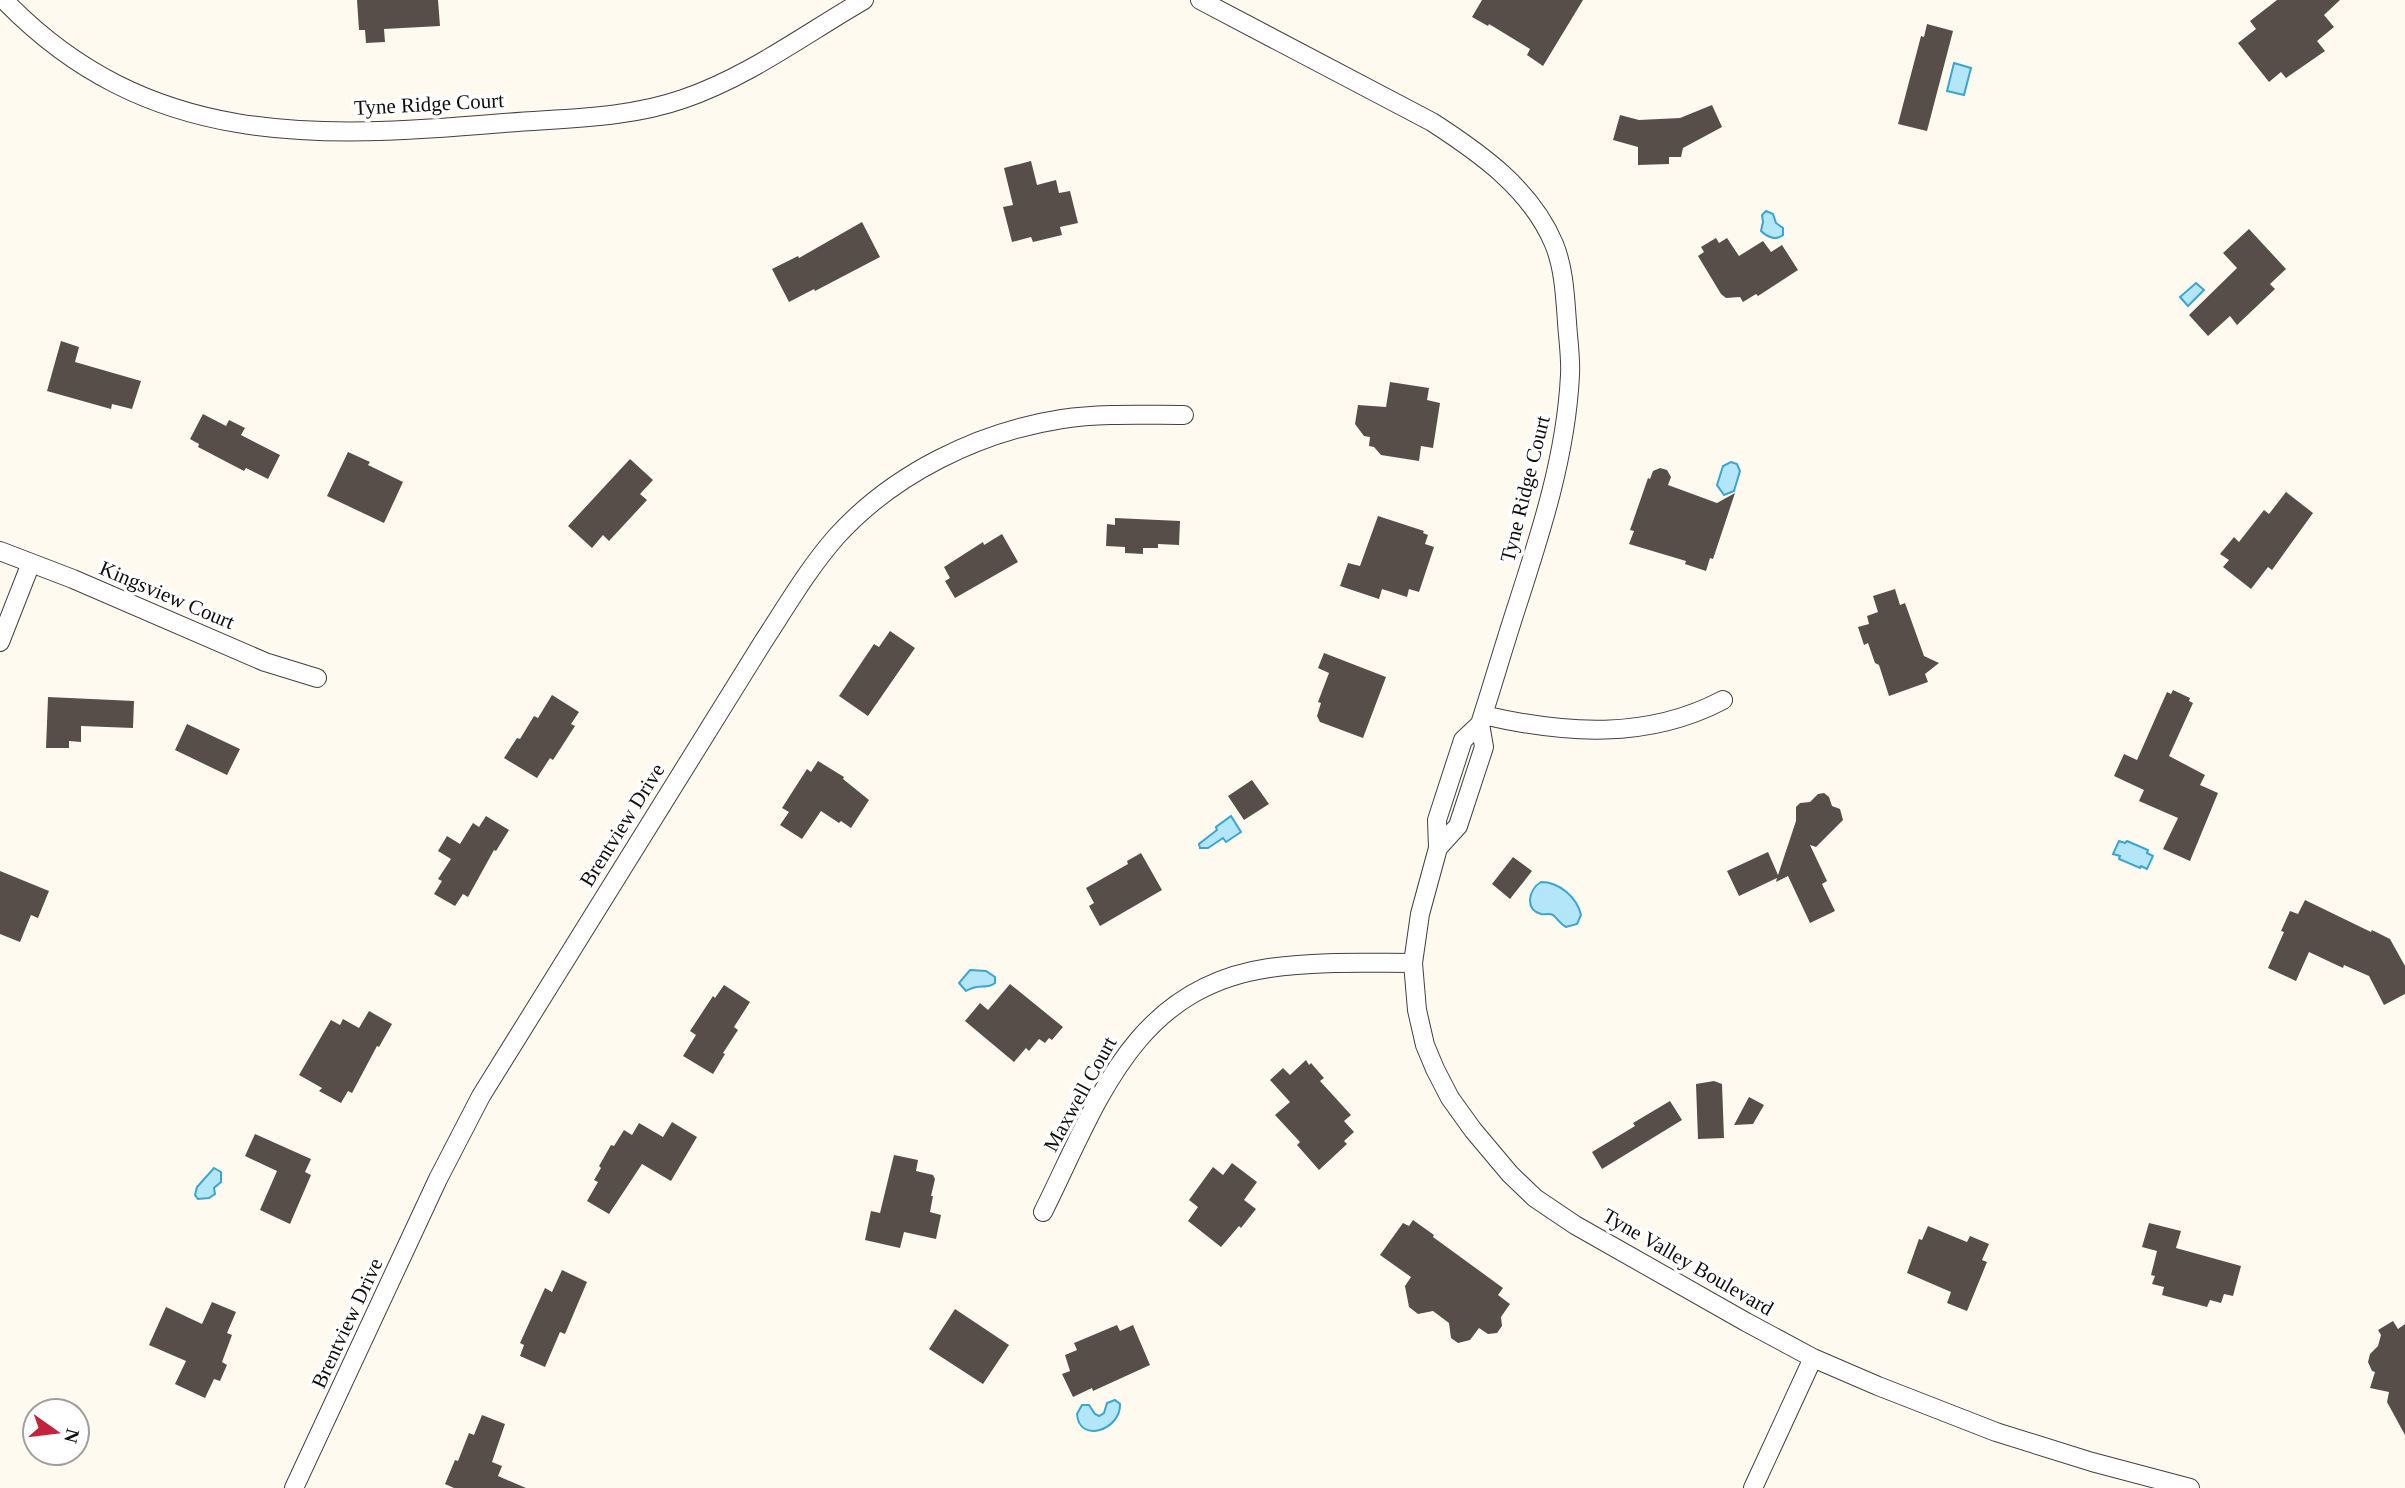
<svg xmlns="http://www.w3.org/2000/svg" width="2405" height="1488" viewBox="0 0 2405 1488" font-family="'Times New Roman',serif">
<rect width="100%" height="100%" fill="#fffaf0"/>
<!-- water -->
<path fill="#b3e6f8" stroke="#39a5d0" stroke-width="2" d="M1954 63 1971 68 1964 95 1947 91Z
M1766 211 1773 214 1776 223 1783 228V235C1776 241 1767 237 1761 231L1763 222 1762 215Z
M2196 283 2204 290 2188 306 2180 297Z
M1731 462 1737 464 1740 471 1734 491 1724 495 1717 485 1723 466Z
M1231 816 1241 832 1226 842 1223 838 1208 848H1200L1199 844 1217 830 1216 827Z
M2119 841 2125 843 2127 841 2148 850 2147 853 2153 856 2147 869 2141 866 2140 868 2119 859 2120 856 2113 854Z
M1541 882C1559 882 1577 897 1581 915L1577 924 1566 927C1560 924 1558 919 1553 915 1549 913 1545 915 1541 914 1524 909 1529 889 1541 882Z
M970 970 986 971 995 977V983C987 990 979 983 966 991L959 983Z
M214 1168 221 1172V1182L214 1188 215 1194 209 1198 198 1199 195 1195 197 1187Z
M1115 1400 1120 1404C1121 1430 1079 1444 1077 1414L1082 1405H1089L1095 1414 1099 1416 1104 1413 1107 1403Z"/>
<!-- building -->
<path fill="#574e4a" d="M357 0H438L440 26 384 29 385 42 366 43 365 30H359Z
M1482 0H1583L1543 66 1527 55 1530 49 1489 24 1488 26 1472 17Z
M2277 0H2340L2324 15 2334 27 2317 41 2325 51 2286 78 2281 72 2269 82 2238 43 2256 29 2250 21Z
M1927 24 1953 31 1927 131 1898 124 1921 36 1924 37Z
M1712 105 1722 127 1683 148 1681 157H1669V164L1638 165V147L1613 140 1620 115 1639 120 1680 118Z
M1031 161 1037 185 1056 180 1059 193 1070 191 1078 223 1060 227 1062 235 1033 242 1031 237 1012 242 1003 207 1013 205 1004 168Z
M862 222 880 257 815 291 814 289 789 302 772 269 798 256 799 258Z
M2249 229 2286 269 2270 284 2275 289 2237 325 2230 316 2208 336 2189 315 2237 268 2223 253Z
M1716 238 1719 243 1727 238 1739 256 1763 241 1771 252 1782 245 1798 270 1758 296 1756 294 1743 302 1740 297 1726 298 1721 294 1698 256 1704 252 1701 247Z
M61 341 79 347 75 362 141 381 132 409 112 404 111 409 47 391Z
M1390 382 1429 388 1427 400 1440 403 1433 448 1421 446 1419 461 1381 455 1374 447 1369 446 1370 437 1364 436 1355 424 1358 405 1386 407Z
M203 414 226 426 229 420 245 428 241 435 280 455 268 479 246 468 244 471 198 447 199 444 190 439Z
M348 452 370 462 368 465 403 482 384 523 327 496Z
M630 459 653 480 640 494 647 500 609 541 603 535 592 548 568 526Z
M1660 468 1667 470 1671 477 1668 485 1717 503 1735 493 1713 559 1710 558 1706 571 1685 564 1686 561 1629 544 1634 531 1630 530 1648 478 1650 479 1653 471Z
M2286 492 2313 513 2272 570 2268 567 2251 589 2223 567 2229 560 2220 554 2234 537 2239 542 2264 510 2269 514Z
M1378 516 1424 531 1423 533 1428 535 1425 544 1434 547 1419 592 1409 589 1407 597 1382 589 1379 599 1340 586 1348 563 1360 566Z
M1115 518 1180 521 1179 545 1158 544V548H1143V554L1125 553V547L1106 546 1107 524 1115 525Z
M1002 534 1018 562 955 598 945 581 950 578 944 567 983 542 984 545Z
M1895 589 1900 605 1905 603 1924 656 1939 663 1925 674 1928 682 1889 696 1879 665 1875 663 1868 643 1864 645 1858 627 1869 624 1867 616 1878 612 1873 596Z
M890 631 915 648 868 716 839 696 874 644 879 647Z
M1324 653 1386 677 1363 738 1320 722 1317 716 1321 703 1318 702 1329 673 1318 668Z
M2173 690 2190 698 2189 701 2193 703 2169 756 2205 775 2200 785 2218 793 2190 861 2163 849 2178 818 2139 801 2144 790 2114 776 2124 754 2137 760 2167 692 2171 694Z
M552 695 579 712 571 724 575 726 553 760 550 758 537 778 504 758 517 738 520 739 534 716 538 718Z
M48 697 134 701 133 728 81 726V742L69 741V748H46Z
M187 724 240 749 227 775 175 750Z
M818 761 844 777 843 779 869 800 851 828 841 821 839 823 821 811 802 839 780 825 789 812 782 808 807 769 811 772Z
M1252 780 1269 804 1244 820 1228 796Z
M1824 793 1829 797 1832 806 1840 809 1843 820 1816 847 1810 845 1827 881 1822 884 1835 911 1810 923 1788 876 1776 882 1777 878 1739 896 1727 871 1768 852 1778 875 1796 821V807L1800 803 1810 802 1818 794Z
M486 816 509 830 496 851 494 850 468 897 463 894 455 906 434 894 442 881 438 879 451 859 438 851 447 836 460 844 473 823 479 827Z
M1141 853 1162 890 1100 926 1089 906 1094 903 1086 888 1128 864 1127 861Z
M1513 857 1532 871 1510 899 1492 884Z
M0 871 49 891 38 918 31 915 20 942 0 934Z
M2305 900 2371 932 2372 930 2390 939 2405 966V994L2384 1005 2369 976 2344 965 2343 968 2309 952 2296 981 2268 968 2284 932 2281 931 2290 911 2298 914Z
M1010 984 1063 1027 1052 1040 1049 1038 1045 1043 1039 1039 1029 1051 1026 1048 1014 1062 965 1021 980 1003 988 1010Z
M724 985 750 1002 734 1027 738 1030 723 1053 725 1054 713 1074 683 1056 696 1035 690 1031 713 996 715 998Z
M369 1011 392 1024 379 1047 377 1046 352 1093 348 1091 341 1103 319 1091 322 1088 299 1075 331 1020 340 1025 343 1019 359 1028Z
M1306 1060 1309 1065 1311 1063 1324 1078 1320 1081 1351 1115 1344 1121 1354 1132 1344 1141 1347 1144 1319 1170 1297 1145 1300 1142 1275 1115 1290 1102 1270 1080 1283 1068 1290 1075Z
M1714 1081 1722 1084 1724 1138 1698 1139 1696 1084Z
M1749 1097 1764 1105 1753 1124 1734 1125Z
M1670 1101 1682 1120 1602 1169 1592 1152 1635 1126 1633 1123Z
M672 1122 697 1137 671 1181 642 1164 609 1214 587 1201 598 1182 594 1180 601 1168 599 1166 611 1145 614 1146 624 1130 632 1135 639 1123 663 1137Z
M255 1134 311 1159 305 1172 311 1175 290 1224 260 1210 277 1171 245 1156Z
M894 1155 918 1160 916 1171 933 1175 935 1179 931 1196H933L930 1212 941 1215 936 1239 904 1232 900 1248 865 1240 871 1211 880 1213Z
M1232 1163 1257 1182 1244 1200 1256 1209 1241 1228 1239 1226 1221 1247 1188 1221 1198 1207 1189 1200 1213 1167 1223 1175Z
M1413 1220 1434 1235 1433 1237 1503 1288 1498 1295 1510 1304 1501 1317 1502 1326 1497 1333 1488 1334 1479 1328 1470 1340 1458 1343 1451 1338 1449 1323 1433 1311 1418 1314 1409 1307 1405 1286 1411 1277 1380 1255 1403 1223 1409 1226Z
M2149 1223 2181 1231 2176 1248 2241 1266 2233 1296 2224 1294 2221 1303 2210 1300 2207 1307 2162 1295 2164 1287 2152 1284 2155 1276 2151 1275 2157 1251 2142 1247Z
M1928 1226 1967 1242 1970 1236 1989 1244 1982 1260 1987 1262 1967 1311 1947 1303 1951 1292 1907 1273 1919 1239 1922 1240Z
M562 1270 587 1282 565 1334 560 1332 545 1367 520 1356 524 1345 520 1343 545 1288 552 1292Z
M212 1302 236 1312 227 1333 232 1335 222 1362 227 1365 220 1381 214 1379 205 1398 175 1384 186 1361 149 1345 166 1307 202 1324Z
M955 1309 1009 1345 983 1384 929 1349Z
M2393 1321 2398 1329 2405 1324V1435L2387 1402 2389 1392 2370 1388 2375 1372 2372 1371 2368 1362 2370 1354 2378 1346 2381 1335 2378 1330Z
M1117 1325 1120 1331 1133 1325 1150 1365 1093 1391 1092 1388 1073 1397 1062 1374 1070 1371 1065 1355 1077 1350 1074 1343Z
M482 1415 505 1424 492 1462 502 1466 498 1476 526 1488H454L445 1484 455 1460 458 1461 469 1433 474 1435Z"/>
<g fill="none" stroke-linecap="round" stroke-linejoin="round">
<defs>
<path id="minor" d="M4 0C147 148 315 139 504 123 563 118 626 119 683 99 748 77 805 34 864 0
M1200 0 1432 122C1480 153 1531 189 1554 244 1564 268 1565 296 1567 322 1568 339 1571 358 1570 375 1566 457 1540 535 1515 612 1503 649 1492 687 1480 724L1463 740 1437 820 1438 848 1420 914 1413 963 1417 1010 1425 1045 1435 1069 1450 1098 1473 1130 1510 1174 1535 1198 1575 1225 1746 1322 1813 1358 1878 1386 1996 1432 2092 1462 2190 1488
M0 551 73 579 265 662 317 678
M0 642 31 563
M1483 715C1565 734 1647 740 1723 700
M1438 848 1458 826 1484 747 1480 724
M1043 1212C1097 1104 1132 988 1269 968 1316 961 1365 963 1413 963
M294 1488 438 1179 481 1096 763 642C786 607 808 569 836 537 893 474 978 432 1062 419 1102 413 1144 415 1184 415
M1753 1488 1813 1358"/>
</defs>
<!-- minor casing -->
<use href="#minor" stroke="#414141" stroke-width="20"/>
<!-- minor -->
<use href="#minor" stroke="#fff" stroke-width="18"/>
</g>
<g text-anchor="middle" stroke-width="7" stroke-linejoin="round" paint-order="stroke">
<!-- street labels -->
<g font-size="21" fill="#0e0e0e" stroke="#fff">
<text transform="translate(429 104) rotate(-3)" y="7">Tyne Ridge Court</text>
<text transform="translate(1525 489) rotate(-76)" y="7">Tyne Ridge Court</text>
<text transform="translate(167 595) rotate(23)" y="7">Kingsview Court</text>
<text transform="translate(622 825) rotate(-58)" y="7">Brentview Drive</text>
<text transform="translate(1080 1094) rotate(-61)" y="7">Maxwell Court</text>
<text transform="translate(1688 1262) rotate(30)" y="7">Tyne Valley Boulevard</text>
<text transform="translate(347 1323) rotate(-65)" y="7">Brentview Drive</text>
</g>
</g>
<!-- north arrow -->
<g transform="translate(56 1432) rotate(104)"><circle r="33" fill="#ffffff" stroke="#9f9f9f" stroke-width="2"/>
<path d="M0-5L12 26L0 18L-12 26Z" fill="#c2233c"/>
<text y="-10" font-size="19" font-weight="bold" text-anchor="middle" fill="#0e0e0e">N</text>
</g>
</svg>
